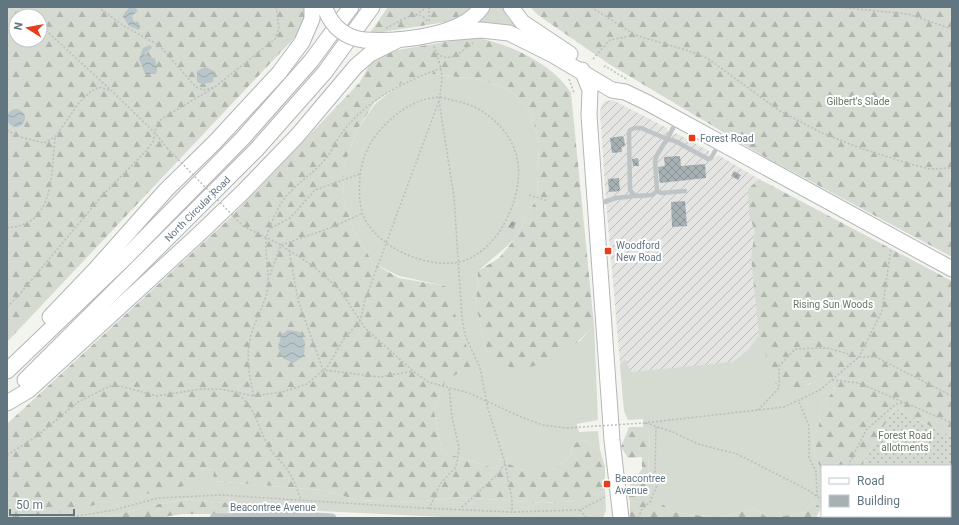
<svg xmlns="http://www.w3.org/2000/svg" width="959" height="525" viewBox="0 0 959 525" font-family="Roboto,sans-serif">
<defs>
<pattern id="industrial-furrows" width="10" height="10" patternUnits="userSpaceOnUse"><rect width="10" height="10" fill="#e4e5e3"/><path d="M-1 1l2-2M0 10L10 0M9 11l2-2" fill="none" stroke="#bcbebd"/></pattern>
<pattern id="forest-firs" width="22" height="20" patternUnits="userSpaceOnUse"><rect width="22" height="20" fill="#d5dbd0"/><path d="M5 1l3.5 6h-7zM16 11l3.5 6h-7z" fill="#b0b6ae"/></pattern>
<pattern id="garden-dots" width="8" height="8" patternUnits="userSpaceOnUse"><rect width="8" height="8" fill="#d5dbd0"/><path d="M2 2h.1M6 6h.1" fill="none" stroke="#b0b6ae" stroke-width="1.8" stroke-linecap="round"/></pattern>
<pattern id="water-waves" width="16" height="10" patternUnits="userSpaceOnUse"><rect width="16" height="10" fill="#b8c6c9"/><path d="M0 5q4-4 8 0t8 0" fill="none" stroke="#99a5a9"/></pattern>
<pattern id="building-cross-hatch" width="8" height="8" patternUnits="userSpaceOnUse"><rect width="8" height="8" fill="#a7b1b4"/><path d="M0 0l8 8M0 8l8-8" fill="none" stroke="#8b9598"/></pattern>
</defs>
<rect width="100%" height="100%" fill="#f4f4ef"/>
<!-- industrial -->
<path fill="url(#industrial-furrows)" d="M613 100 667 128 668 133 672 135 676 133 709 151V155L712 156 714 158 718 155 759 179 777 385 623 398 606 202 600 112 602 104 605 101Z"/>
<!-- grass -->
<path fill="#d5dbd0" d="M487 7H503L507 17 523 33 504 24 478 23 477 21Z
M434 74 482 80 508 89 531 111 539 143 537 198 514 240 478 271 476 305 486 349 579 342 594 325 598 420 577 424 579 432 598 431 600 450 584 440 572 444 571 455 552 471H524L507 463 493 468 442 452 434 411 446 380 445 286 399 276 373 263 354 231 343 197 344 166 357 130 375 104 403 82Z
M759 335 776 384 808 385 820 379 830 381 835 388 824 404 820 414 819 426 813 437 815 455 821 469 822 507 821 508 813 501 804 513 768 518 755 508 720 518 672 512 658 500H648L644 496 648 475 650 433 643 427V419L628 420 624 411 620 365 625 359 631 372 733 362 748 350Z
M198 468 215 470 213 481 322 490 358 500 416 502 462 497 541 503 581 501 605 491 606 510 603 518H463L279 509 238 510 228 502 216 503 188 499 159 504 104 518H11L52 514Z"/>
<!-- forest -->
<path fill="url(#forest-firs)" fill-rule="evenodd" d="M7 7H306L307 15 296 36 7 342ZM16 16H40V40H16Z
M388 7H474L453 21 369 34Z
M530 7H952V257L758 153 609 64 538 15Z
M481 36 482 39C512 45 555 66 571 93L594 325C568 354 552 366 512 369L486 349 476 305 478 271 499 258 514 240 537 198 539 143 531 111 508 89 482 80 434 74 403 82 374 103 357 130 344 166 343 197 354 231 373 263 399 278 445 286 473 365 446 380 434 411 442 452 493 468 507 463 524 471H552L571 455 572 444 584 440 600 450 605 467V491L581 501 541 503 462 497 416 502 358 500 322 490 213 481 214 470 198 468 193 484 52 514 7 518V424L230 218 360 82 373 58 391 51Z
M759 179 952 281V437L894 408 862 466H822V481L821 469 815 455 813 437 819 426 820 414 824 404 835 388 830 381C813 378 807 388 792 388 787 387 781 385 776 384L759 335 751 258 755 231 749 215 748 189Z
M629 427H643L650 433 648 475 644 496 648 500H658L672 512 720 518 755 508 768 518 804 513 813 501 821 508 816 518H630V502L627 489 642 469V457L628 458 621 447Z
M189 499 216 503 228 502 238 510 223 514H182L158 518H104L159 504Z"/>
<!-- garden -->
<path fill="url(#garden-dots)" d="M894 408 952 437V518H830L831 516H950V466H862Z"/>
<!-- water -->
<path fill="url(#water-waves)" d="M129 7H135L138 11 132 16 133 20 140 26 139 30 129 26 123 17Z
M150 45 152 48 144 54 155 59 157 68 156 74H145L139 59 143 48Z
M206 67 214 71 213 82 203 84 197 82V71Z
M7 118a9 9 0 1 1 18 0a9 9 0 1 1-18 0Z
M288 330 300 332 305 342 304 356 294 363 284 359 278 348 281 335Z"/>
<!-- building -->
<path fill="url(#building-cross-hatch)" d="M622 136 624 138 625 146 621 147 622 152 612 153 610 138Z
M680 156 681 166 705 164 706 178 660 183 658 167 665 166 664 157Z
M638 158 639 166H633L632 159Z
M734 171 741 175 738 180 731 176Z
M619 178 620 191 609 192 608 179Z
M685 201 687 226 672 227 671 202Z
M512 221 516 223 513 229 508 227Z"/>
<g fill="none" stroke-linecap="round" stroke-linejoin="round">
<defs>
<path id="primary" d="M324 7 329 17
M511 7 522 22 570 54
M434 34 481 30 509 33 553 55 612 90 625 92 648 103 952 269
M364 40C398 42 461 37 482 7
M582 70 590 90 589 115 612 440 621 518"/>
<g id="trunk">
<path d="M50 317 94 271 166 190 215 142 279 73 302 42 312 19V7"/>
<path d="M7 371 127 256 243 138 311 61 351 7"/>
<path id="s1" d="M25 380 256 150 325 72 372 7"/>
<path d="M7 403 29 390 197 236 243 192 297 136 356 66 370 54 398 40"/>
</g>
</defs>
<!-- primary casing -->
<use href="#primary" stroke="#b2b7ba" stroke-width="17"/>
<!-- trunk casing -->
<use href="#trunk" stroke="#b2b6b9" stroke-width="17"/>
<!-- path -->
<path stroke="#bbbdbf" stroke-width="1.5" stroke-dasharray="2 2" stroke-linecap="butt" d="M21 7 30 16
M98 7 124 26 160 46 196 87 203 90 215 87 275 39 279 28 276 7
M429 7V23
M591 7 635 35
M837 7 908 14 952 29
M416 15 427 7
M40 25 114 93 156 134 167 148
M386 28C398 23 420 5 428 23
M434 46 441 68 442 80 439 101 454 197 462 318 465 335 480 368 488 409 505 463 512 499V512
M437 53C450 65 462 50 473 43
M593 59 610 40 635 35 686 50 707 58 780 111 820 132 857 147 910 164 930 169 952 168
M604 67 605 66 628 80
M569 79 574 93
M440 97C453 101 467 102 480 110 528 140 527 186 500 231 492 243 477 257 463 261 430 271 373 247 362 212 359 200 359 188 360 176 362 158 370 140 383 127 398 111 417 98 440 97Z
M7 130 20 137 44 143 55 137 79 103 90 92 99 87 109 90
M529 195 548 201
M243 226 281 245 313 266 339 289 365 328 413 371 428 382 469 393 521 417 543 425 567 428
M7 228C16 227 26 225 33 219 54 202 52 163 55 138
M271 228 290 218 315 190 360 174
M289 250 298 300 323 370 380 377 413 371
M270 275 281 245 330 228 363 213
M7 307 19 295 101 197 146 151 153 142 157 123 163 118 215 87
M832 380 859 383 952 423
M235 393C256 404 257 428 269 447 274 456 283 463 288 471 294 479 297 490 301 499
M254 396C249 377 245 352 252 332 256 319 263 307 267 293 271 275 263 248 267 235 270 226 275 213 280 205 290 188 310 176 323 162 331 153 335 143 341 134 367 99 402 83 441 68
M799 402 809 426V458L816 471 817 497
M758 410 779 388V366L795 349 827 348 859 357 882 311 891 248
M644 423 784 407 820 390 859 357H876L952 396
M646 423 673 432 698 444 737 454 808 490 822 500
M7 455 37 436 78 402 110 386H120L157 396 201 389H221L254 396 282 392 307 384 328 366 343 340 360 321 365 300 439 101
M848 466 866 430 896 404 902 403
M429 509 440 484 456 467 459 448 452 417 449 387
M459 510 499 473 505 463
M580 510 587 518
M866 516 870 518
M65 518 114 510 158 498 222 495 420 508 512 512 580 510 607 496
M638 518 642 509 650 502 658 483 655 472 656 427
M823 518 824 516"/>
<!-- service -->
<path stroke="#bfc4c6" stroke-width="4.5" d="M677 121 667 139 675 141 708 159 711 158 719 144
M635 128H641L667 139 657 155 655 161 657 191 652 195 635 196 630 190 629 133 630 130Z
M657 191 661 193 685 191
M598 204 616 198 635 196"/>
<!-- minor -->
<path stroke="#bfc4c6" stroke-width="9" d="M214 518 294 516 332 518"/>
<!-- primary -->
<use href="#primary" stroke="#fff" stroke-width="15"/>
<!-- trunk -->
<use href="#trunk" stroke="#fff" stroke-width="15"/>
<defs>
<path id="primary-bridge" d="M329 17C337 31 348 38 364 40"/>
</defs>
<!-- primary-bridge casing -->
<use href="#primary-bridge" stroke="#b2b7ba" stroke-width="17" stroke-linecap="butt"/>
<!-- path-bridge -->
<path stroke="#bbbdbf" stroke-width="1.5" stroke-dasharray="2 2" stroke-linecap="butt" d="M167 148 243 226
M567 428 644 423"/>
<!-- primary-bridge -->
<use href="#primary-bridge" stroke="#fff" stroke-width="15"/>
</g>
<!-- markers -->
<g fill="#e83c1b" stroke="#fff" stroke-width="1.5">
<rect x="688" y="134" width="8" height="8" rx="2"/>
<rect x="604" y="247" width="8" height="8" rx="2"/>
<rect x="603" y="480" width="8" height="8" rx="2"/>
</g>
<g text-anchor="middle" stroke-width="4" stroke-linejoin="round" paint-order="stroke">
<!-- park labels -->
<g font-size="10" fill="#677961" stroke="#fff">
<text x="858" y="105">Gilbert's Slade</text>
<text x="833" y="308">Rising Sun Woods</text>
<text x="905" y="439">Forest Road<tspan x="905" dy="12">allotments</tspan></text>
</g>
<!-- poi labels -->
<g font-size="10" fill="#627682" stroke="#fff" text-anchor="start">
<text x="700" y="142">Forest Road</text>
<text x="616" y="249">Woodford<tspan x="616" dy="12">New Road</tspan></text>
<text x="615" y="482">Beacontree<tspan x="615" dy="12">Avenue</tspan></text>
</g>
<!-- street labels -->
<g font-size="10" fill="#627682" stroke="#fff">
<text dy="4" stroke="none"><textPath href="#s1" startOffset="243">North Circular Road</textPath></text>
<text x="273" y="511">Beacontree Avenue</text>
</g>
</g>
<!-- border -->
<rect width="959" height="525" fill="none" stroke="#627682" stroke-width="16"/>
<!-- legend -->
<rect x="821" y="465" width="130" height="52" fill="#ffffff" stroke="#c0c8cd"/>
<rect x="829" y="478" width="20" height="6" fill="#ffffff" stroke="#c0c8cd"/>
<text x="857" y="485" font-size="12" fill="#627682">Road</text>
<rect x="829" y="495" width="20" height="12" fill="#a7b1b4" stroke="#c0c8cd"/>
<text x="857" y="505" font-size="12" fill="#627682">Building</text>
<!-- north arrow -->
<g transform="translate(28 28) rotate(281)"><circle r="19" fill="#ffffff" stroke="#c0c8cd"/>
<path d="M0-3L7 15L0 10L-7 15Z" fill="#e83c1b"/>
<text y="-6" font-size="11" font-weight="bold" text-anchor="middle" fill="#627682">N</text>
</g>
<!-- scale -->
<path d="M10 509v6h64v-6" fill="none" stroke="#627682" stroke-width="2"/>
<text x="16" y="509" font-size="12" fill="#627682" stroke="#ffffff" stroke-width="3" paint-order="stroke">50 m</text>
</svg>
